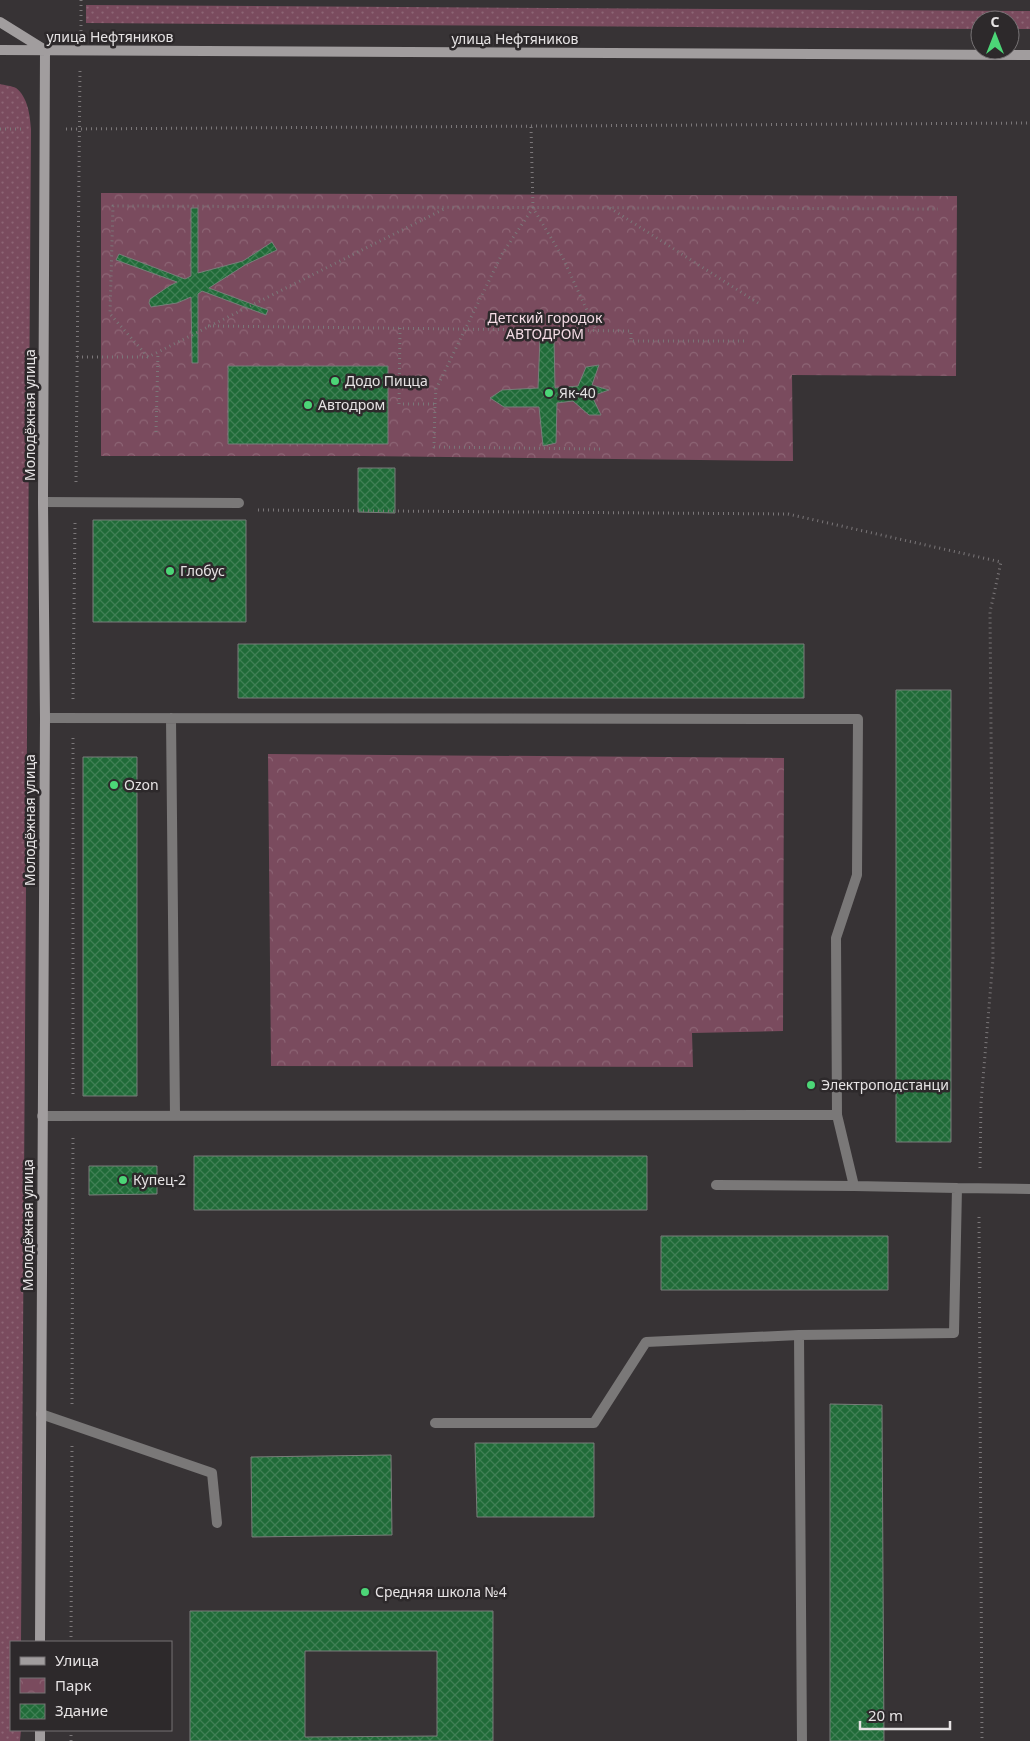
<svg xmlns="http://www.w3.org/2000/svg" width="1030" height="1741" viewBox="0 0 1030 1741" font-family="'Noto Sans',sans-serif">
<defs>
<pattern id="grass-dots" width="8" height="8" patternUnits="userSpaceOnUse" patternTransform="scale(1.25)"><rect width="8" height="8" fill="#7a4b5e"/><path d="M2 2h.1M6 6h.1" fill="none" stroke="#8d6575" stroke-width="1.8" stroke-linecap="round"/></pattern>
<pattern id="park-crowns" width="20" height="18" patternUnits="userSpaceOnUse" patternTransform="scale(1.25)"><rect width="20" height="18" fill="#7a4b5e"/><path d="M2 6a3 3 0 1 1 6 0M12 15a3 3 0 1 1 6 0" fill="none" stroke="#8d6575"/></pattern>
<pattern id="building-cross-hatch" width="8" height="8" patternUnits="userSpaceOnUse" patternTransform="scale(1.25)"><rect width="8" height="8" fill="#206b38"/><path d="M0 0l8 8M0 8l8-8" fill="none" stroke="#408055"/></pattern>
</defs>
<rect width="100%" height="100%" fill="#373335"/>
<!-- grass -->
<path fill="url(#grass-dots)" d="M86 5 1030 11V29H1010V20H980V29L86 23Z
M0 84C4 85 12 86 16 88 28 97 30 116 31 129L21 1642H11V1730H21L20 1741H0Z"/>
<!-- park -->
<path fill="url(#park-crowns)" d="M101 193 957 196 956 376 792 375 793 461 364 456H101Z
M268 754 784 758 783 1031 692 1033 693 1067 271 1066Z"/>
<!-- building -->
<path fill="url(#building-cross-hatch)" stroke="#797d7a" fill-rule="evenodd" d="M191 208H198V273L243 261 272 242 277 250 245 265 209 288 268 310 266 315 202 291 198 294V363H192L191 297 177 303 151 307 149 303 150 299 169 286 177 282 116 260 119 254 185 279 191 276Z
M554 337 555 388 578 386 586 367 599 365 592 385 609 390 592 396 601 415H589L573 401 557 403 556 443 543 446 539 407H504L490 398 502 390 538 388 540 338Z
M228 366H388V444H228Z
M358 468H395V513L358 512Z
M93 520H246V622H93Z
M238 644H804V698H238Z
M896 690H951V1142H896Z
M83 757H137V1096H83Z
M194 1156H647V1210H194Z
M89 1166H157V1194L89 1195Z
M661 1236H888V1290H661Z
M830 1404 882 1405 884 1741H830Z
M475 1443H594V1517H477Z
M391 1455 392 1535 252 1537 251 1457Z
M190 1611H493V1741H190ZM305 1651H437V1736L305 1737Z"/>
<g fill="none" stroke-linecap="round" stroke-linejoin="round">
<!-- path -->
<path stroke="#7b7779" stroke-width="3" stroke-dasharray="1 4" stroke-linecap="butt" d="M81 0V32
M531 127 533 208 562 256 596 330
M0 129H24
M66 129 1030 123
M610 208 758 303
M208 326 631 331V341H745
M400 328 399 404H435L434 447 601 449
M77 357H148L446 208
M148 357 110 314 113 206 938 209
M435 404 436 389 502 254 533 208
M156 432 158 352
M76 482 80 70
M258 510 788 514 1001 562 990 612 993 959 981 1103 980 1168
M73 699 75 523
M73 738V1097
M979 1217 982 1741
M72 1404 73 1135
M71 1642 72 1445
M71 1741V1730"/>
<!-- service -->
<path stroke="#7a7878" stroke-width="10" d="M43 502 239 503
M45 718 858 719 857 875 836 938 837 1115
M171 718 175 1116
M42 1116 837 1115 854 1186 957 1188 954 1333 799 1335 802 1741
M716 1185 854 1186
M957 1188 1030 1189
M41 1414 212 1473 217 1523
M435 1423H594L646 1342 799 1335"/>
<!-- secondary -->
<path stroke="#a19d9e" stroke-width="10" d="M0 22 45 50 43 502 45 718 40 1642
M0 50 1030 55
M40 1741V1730"/>
</g>
<!-- markers -->
<g fill="#4cd677" stroke="#2d292b" stroke-width="2">
<circle cx="335" cy="381" r="5"/>
<circle cx="549" cy="393" r="5"/>
<circle cx="308" cy="405" r="5"/>
<circle cx="170" cy="571" r="5"/>
<circle cx="114" cy="785" r="5"/>
<circle cx="811" cy="1085" r="5"/>
<circle cx="123" cy="1180" r="5"/>
<circle cx="365" cy="1592" r="5"/>
</g>
<g text-anchor="middle" stroke-width="5" stroke-linejoin="round" paint-order="stroke">
<!-- street labels -->
<g font-size="14" fill="#e6e3e4" stroke="#2d292b">
<text x="110" y="42">улица Нефтяников</text>
<text x="515" y="44">улица Нефтяников</text>
<text transform="translate(30 415) rotate(-90)" y="5">Молодёжная улица</text>
<text transform="translate(30 820) rotate(-90)" y="5">Молодёжная улица</text>
<text transform="translate(28 1225) rotate(-90)" y="5">Молодёжная улица</text>
</g>
<!-- park labels -->
<g font-size="14" fill="#f4dce5" stroke="#2d292b">
<text x="545" y="323">Детский городок<tspan x="545" dy="16">АВТОДРОМ</tspan></text>
</g>
<!-- poi labels -->
<g font-size="14" fill="#e6e3e4" stroke="#2d292b" text-anchor="start">
<text x="345" y="386">Додо Пицца</text>
<text x="559" y="398">Як-40</text>
<text x="318" y="410">Автодром</text>
<text x="180" y="576">Глобус</text>
<text x="124" y="790">Ozon</text>
<text x="821" y="1090">Электроподстанци</text>
<text x="133" y="1185">Купец-2</text>
<text x="375" y="1597">Средняя школа №4</text>
</g>
</g>
<!-- legend -->
<rect x="10" y="1641" width="162" height="90" fill="#2d292b" stroke="#777375"/>
<rect x="20" y="1657" width="25" height="8" fill="#a19d9e" stroke="#777375"/>
<text x="55" y="1666" font-size="15" fill="#e6e3e4">Улица</text>
<rect x="20" y="1678" width="25" height="15" fill="url(#park-crowns)" stroke="#777375"/>
<text x="55" y="1691" font-size="15" fill="#e6e3e4">Парк</text>
<rect x="20" y="1704" width="25" height="15" fill="url(#building-cross-hatch)" stroke="#777375"/>
<text x="55" y="1716" font-size="15" fill="#e6e3e4">Здание</text>
<!-- north arrow -->
<g transform="translate(995 35)"><circle r="24" fill="#2d292b" stroke="#777375"/>
<path d="M0-4L9 19L0 12L-9 19Z" fill="#4cd677"/>
<text y="-8" font-size="14" font-weight="bold" text-anchor="middle" fill="#e6e3e4">С</text>
</g>
<!-- scale -->
<path d="M860 1721v8h90v-8" fill="none" stroke="#e6e3e4" stroke-width="2.5"/>
<text x="868" y="1721" font-size="15" fill="#e6e3e4" stroke="#2d292b" stroke-width="4" paint-order="stroke">20 m</text>
</svg>
